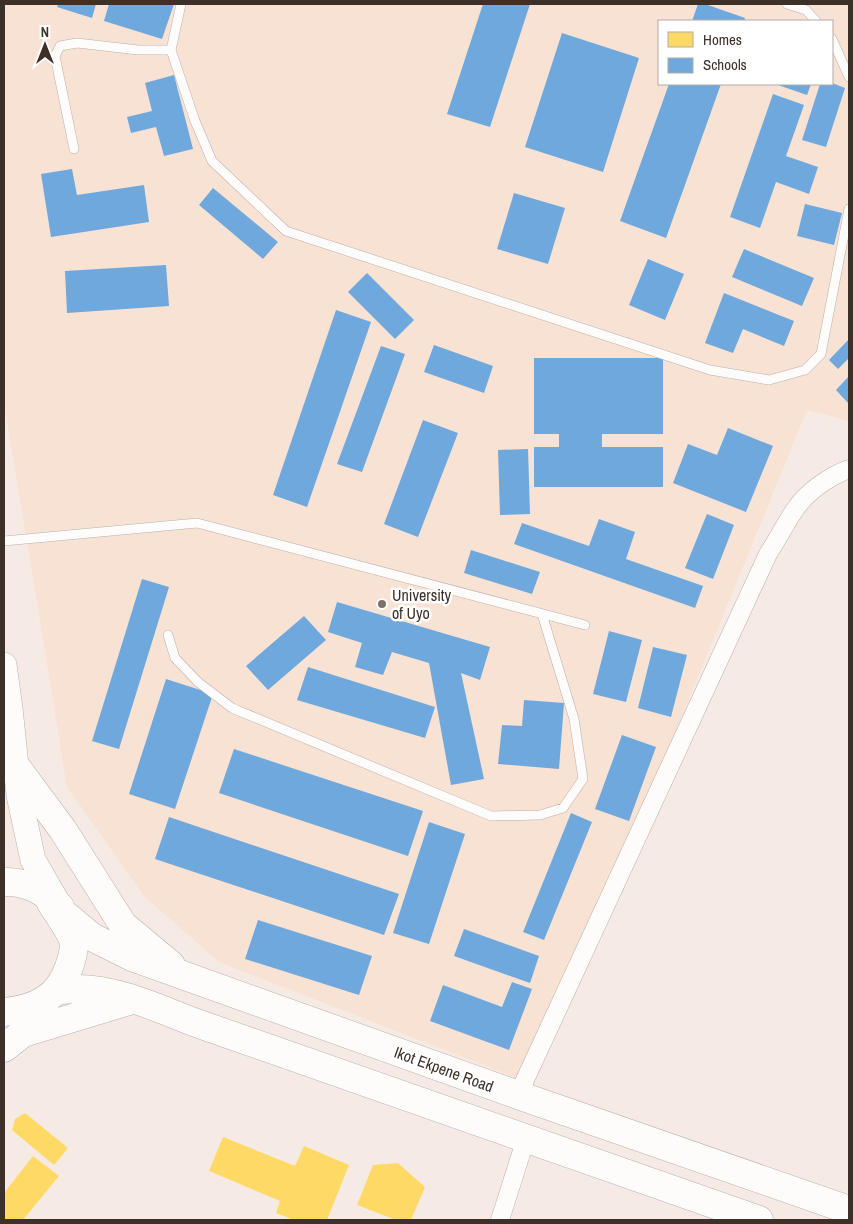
<svg xmlns="http://www.w3.org/2000/svg" width="853" height="1224" viewBox="0 0 853 1224" font-family="'Archivo Narrow',sans-serif">
<rect width="100%" height="100%" fill="#f6ebe4"/>
<!-- built -->
<path fill="#f8e2d4" fill-rule="evenodd" d="M4 4H849V421L807 410 532 1084 219 962 144 896 67 787 4 402ZM659 21H832V84H659Z"/>
<!-- homes -->
<path fill="#ffd966" d="M25 1113 68 1148 54 1165 12 1130 15 1119Z
M223 1137 295 1166 304 1146 349 1165 327 1220H294L276 1213 280 1201 209 1171Z
M33 1156 59 1176 23 1220H4V1193Z
M398 1163 425 1187 411 1220H396L357 1205 373 1165Z"/>
<!-- schools -->
<path fill="#6fa8dc" d="M58 4H96L92 18 57 7Z
M109 4H174L162 39 104 21Z
M483 4H530L490 127 447 114Z
M698 4H705L745 18 744 21H692Z
M562 33 639 58 603 172 525 147Z
M174 75 193 149 164 156 156 127 131 133 127 117 152 111 145 83Z
M832 83 845 88 826 147 802 140 820 84Z
M669 84H721L666 238 620 221Z
M775 84H811L807 95Z
M773 94 804 105 786 156 818 167 809 194 776 182 760 228 730 217Z
M72 169 77 195 144 185 149 222 51 237 41 174Z
M213 188 278 242 263 259 199 205Z
M514 193 565 208 548 264 497 249Z
M805 204 842 213 834 245 797 236Z
M744 249 814 278 802 306 732 277Z
M648 259 684 274 665 320 629 305Z
M166 265 169 306 67 313 65 271Z
M367 273 414 320 395 339 348 292Z
M724 293 794 321 784 346 743 329 733 353 705 343Z
M336 310 371 322 307 507 273 495Z
M849 339V358L838 369 829 360Z
M434 345 493 366 484 393 424 372Z
M381 346 405 354 362 472 337 464Z
M534 358H663V434H602V447H663V487H534V447H559V434H534Z
M849 376V404L836 390Z
M423 420 458 433 418 537 384 524Z
M728 428 773 446 746 512 673 483 688 444 717 455Z
M528 449 530 514 500 515 498 450Z
M707 514 734 525 713 579 685 568Z
M599 519 635 532 626 559 703 586 695 608 514 544 522 523 589 546Z
M471 550 540 572 532 594 464 573Z
M142 579 169 587 119 749 92 741Z
M337 602 490 647 480 680 461 673 484 779 451 785 429 663 392 652 383 675 355 667 362 643 328 632Z
M304 616 326 640 268 690 246 666Z
M609 631 642 640 626 702 593 694Z
M653 647 687 655 671 717 638 708Z
M308 667 435 707 425 738 297 700Z
M166 679 213 694 175 809 129 794Z
M524 700 564 703 559 769 498 764 502 725 522 726Z
M622 735 656 747 629 821 595 809Z
M234 749 423 811 408 856 219 793Z
M571 813 592 822 544 940 523 932Z
M169 817 399 894 384 935 155 859Z
M429 822 465 834 429 944 393 933Z
M258 920 372 956 359 995 245 959Z
M464 929 539 956 530 983 454 956Z
M512 982 532 989 509 1050 430 1021 443 985 502 1007Z"/>
<g fill="none" stroke-linecap="round" stroke-linejoin="round">
<defs>
<path id="service" d="M181 4 171 50 195 121 212 161 286 231 710 370 769 380 805 370 821 354 849 209
M787 4 806 10 816 21
M832 39 849 77
M74 149 55 56 60 46 77 43 138 50H171
M4 541 197 523 585 625
M168 635 175 658 198 682 232 708 491 816 540 815 563 808 583 779 574 719 542 614"/>
<path id="minor" d="M518 1095 768 554C778 539 786 522 796 508 808 491 830 476 849 469
M500 1220 526 1138"/>
<path id="secondary" d="M4 665 10 708 19 795 33 860 60 907"/>
<path id="trunk" d="M17 768 63 830 123 925 171 965
M4 882C27 881 44 891 60 907L51 903C57 913 70 930 73 940 75 948 72 959 69 967 58 999 35 1009 4 1012
M51 903 92 937 132 957 518 1095 849 1210
M56 990C64 990 72 989 80 989 122 990 163 1011 202 1025L759 1220
M4 1048 23 1033 132 1000"/>
</defs>
<!-- service casing -->
<use href="#service" stroke="#baafa9" stroke-width="10"/>
<!-- minor casing -->
<use href="#minor" stroke="#baafa9" stroke-width="19"/>
<!-- secondary casing -->
<use href="#secondary" stroke="#baafa9" stroke-width="26"/>
<!-- trunk casing -->
<use href="#trunk" stroke="#baafa9" stroke-width="29"/>
<!-- service -->
<use href="#service" stroke="#fefcfb" stroke-width="9"/>
<!-- minor -->
<use href="#minor" stroke="#fefcfb" stroke-width="18"/>
<!-- secondary -->
<use href="#secondary" stroke="#fefcfb" stroke-width="25"/>
<!-- trunk -->
<use href="#trunk" stroke="#fefcfb" stroke-width="28"/>
</g>
<!-- markers -->
<circle fill="#7e716a" stroke="#fff" stroke-width="2" cx="382" cy="604" r="5"/>
<g text-anchor="middle" stroke-width="5" stroke-linejoin="round" paint-order="stroke">
<!-- poi labels -->
<g font-size="16" fill="#3d3028" stroke="#fff" text-anchor="start">
<text x="392" y="601">University<tspan x="392" dy="18">of Uyo</tspan></text>
</g>
<!-- street labels -->
<g font-size="16" fill="#3d3028" stroke="#fff">
<text transform="translate(444 1069) rotate(20)" y="6">Ikot Ekpene Road</text>
</g>
</g>
<!-- border -->
<rect width="853" height="1224" fill="none" stroke="#3d3028" stroke-width="10"/>
<!-- legend -->
<rect x="658" y="20" width="175" height="65" fill="#ffffff" stroke="#b1aca9"/>
<rect x="668" y="32" width="25" height="15" fill="#ffd966" stroke="#b1aca9"/>
<text x="703" y="45" font-size="15" fill="#3d3028">Homes</text>
<rect x="668" y="58" width="25" height="15" fill="#6fa8dc" stroke="#b1aca9"/>
<text x="703" y="70" font-size="15" fill="#3d3028">Schools</text>
<!-- north arrow -->
<g transform="translate(45 45)" stroke="#ffffff" stroke-width="4" paint-order="stroke">
<path d="M0-4L9 19L0 12L-9 19Z" fill="#3d3028"/>
<text y="-8" font-size="14" font-weight="bold" text-anchor="middle" fill="#3d3028">N</text>
</g>
</svg>
